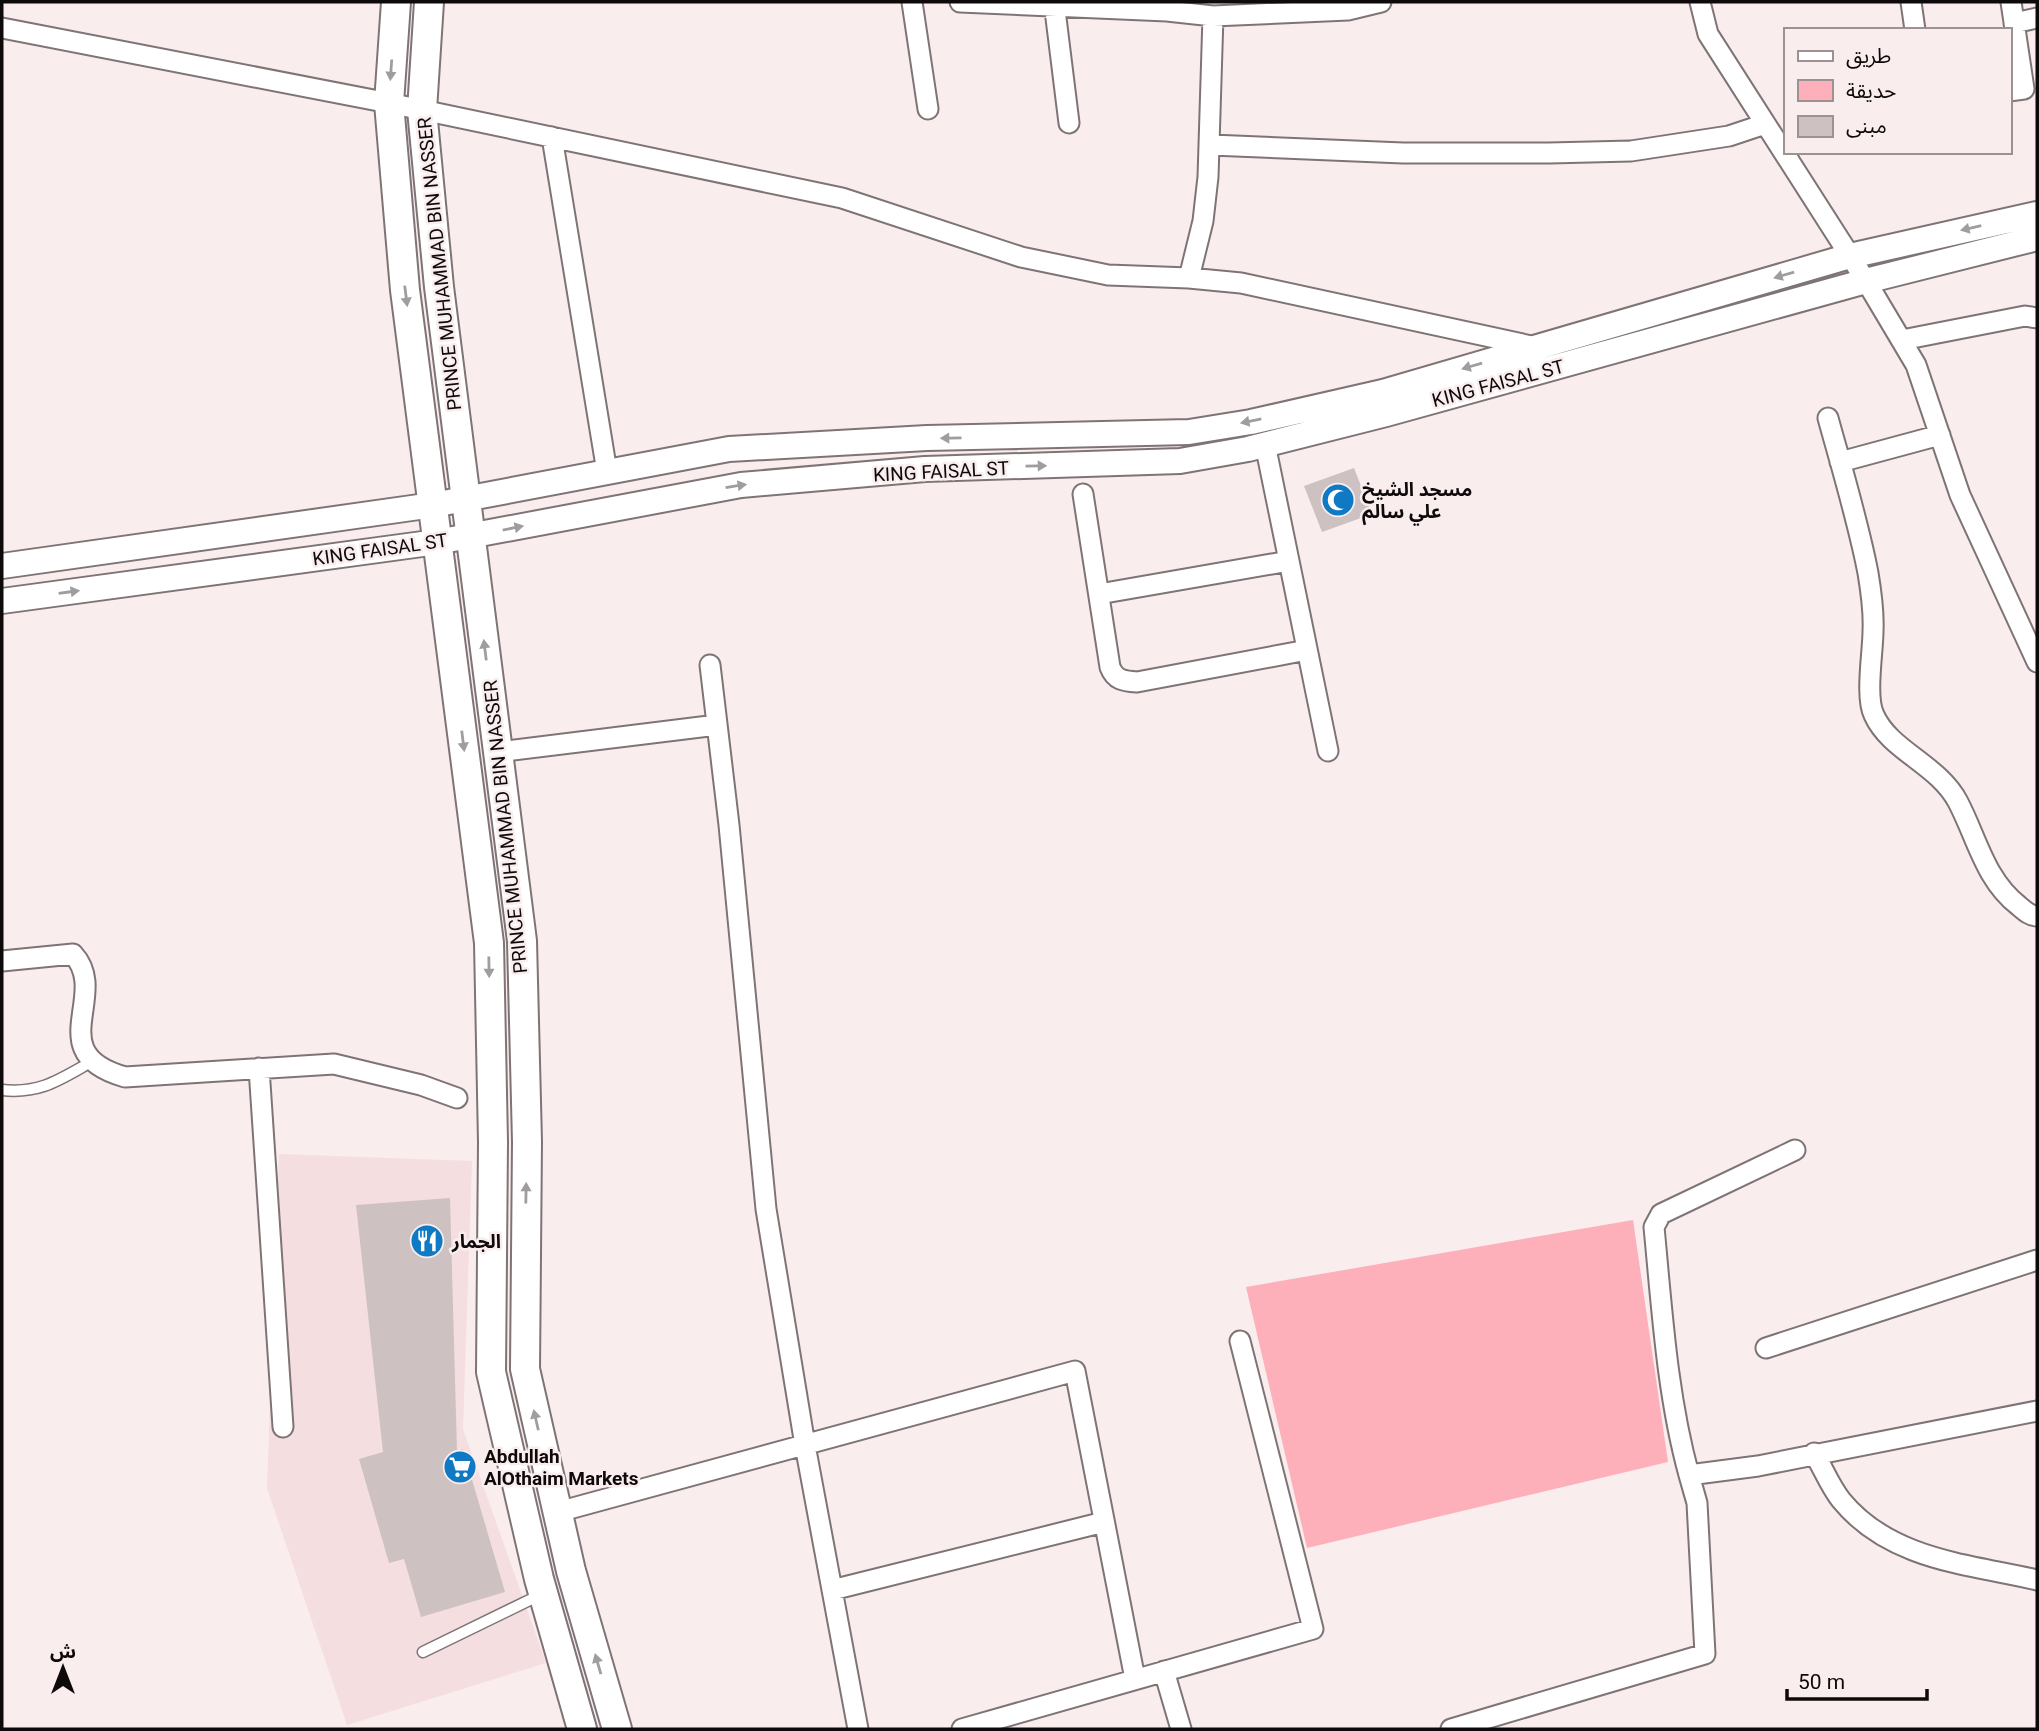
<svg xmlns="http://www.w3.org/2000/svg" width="2039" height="1731" viewBox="0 0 2039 1731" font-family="Roboto,'Noto Sans Arabic',sans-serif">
<rect width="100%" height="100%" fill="#faedee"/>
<!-- built -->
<path fill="#f4dee0" d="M279 1154 472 1161 463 1429 546 1663 347 1725 267 1488Z"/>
<!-- green -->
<path fill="#feb0ba" d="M1633 1220 1668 1462 1307 1548 1246 1287Z"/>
<!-- building -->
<path fill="#cdc1c2" d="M1354 468 1372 514 1322 532 1304 486Z
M450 1198 457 1451 463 1449 505 1592 421 1617 404 1559 389 1563 359 1459 383 1452 356 1205Z"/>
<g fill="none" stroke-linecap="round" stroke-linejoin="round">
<defs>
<path id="service" d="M2 1090C40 1094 59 1080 91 1062
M423 1652 542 1594"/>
<path id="minor" d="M912 2 928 109
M960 2 1167 11 1213 16 1348 10 1381 2
M1054 2 1069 123
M1700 2 1708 34 1866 281 1916 365 1960 495 2037 662
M1911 2 1915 30
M2014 23 2037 18
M2 28 389 103 842 198 1021 257 1108 275 1189 278 1241 283 1536 347
M2009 91 2024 89 2011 2
M552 137 607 472
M1211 145 1403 153H1549L1631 151 1729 136 1765 124
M1189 278 1203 221 1208 177 1213 16
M1902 340 2025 316 2037 318
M1828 418C1842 469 1858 521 1868 573 1871 591 1874 612 1873 631 1873 652 1865 697 1874 715 1890 751 1938 764 1958 802 1977 838 1985 880 2019 906 2025 911 2030 916 2037 916
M1265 444 1328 751
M1840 462 1940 435
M1083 494 1110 667C1115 680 1123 681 1137 682L1307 650
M1099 594 1289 561
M710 665 729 825 766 1209 805 1445 858 1729
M498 752 717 725
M2 961 73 954C111 995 40 1053 125 1077L334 1064 421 1085 457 1098
M259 1068 283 1427
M1766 1348 2037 1260
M1814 1453C1823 1468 1830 1486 1841 1500 1890 1560 1968 1564 2037 1580
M1689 1475C1667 1395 1662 1310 1654 1227L1661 1214 1795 1150
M558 1512 1075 1371 1135 1679
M832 1590 1104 1522
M1164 1671 1181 1729
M962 1729 1313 1629 1240 1341
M1451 1729 1705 1654 1697 1503 1689 1475 1758 1466 2037 1411"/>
<path id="tertiary" d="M2 566 433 505 729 449 927 438 1189 432 1251 422 1383 392 1850 256 2037 214
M2 601 437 542 741 485 925 469 1180 461 1248 449 1386 414 1866 281 2037 238"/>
<path id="secondary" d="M396 2 389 103 405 290 489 943 493 1142 491 1372 539 1579 582 1729
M429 2 422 110 439 287 522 941 527 1142 525 1369 571 1571 617 1729"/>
</defs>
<!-- service casing -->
<use href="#service" stroke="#7f7475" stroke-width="13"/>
<!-- minor casing -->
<use href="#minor" stroke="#7f7475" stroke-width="23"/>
<!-- tertiary casing -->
<use href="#tertiary" stroke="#7f7475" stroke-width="28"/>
<!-- secondary casing -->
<use href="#secondary" stroke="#7f7475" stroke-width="32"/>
<!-- service -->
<use href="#service" stroke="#fff" stroke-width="10"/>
<!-- minor -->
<use href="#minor" stroke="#fff" stroke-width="19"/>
<!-- tertiary -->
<use href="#tertiary" stroke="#fff" stroke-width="24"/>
<!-- secondary -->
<use href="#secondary" stroke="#fff" stroke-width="28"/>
</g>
<!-- one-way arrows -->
<defs><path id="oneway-solid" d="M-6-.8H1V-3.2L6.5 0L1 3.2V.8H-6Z" transform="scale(1.75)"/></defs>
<g fill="#9f9d9d">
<use href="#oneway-solid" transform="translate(391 70) rotate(94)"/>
<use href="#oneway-solid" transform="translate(1971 228) rotate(167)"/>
<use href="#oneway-solid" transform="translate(1784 275) rotate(164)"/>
<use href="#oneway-solid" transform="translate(406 296) rotate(83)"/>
<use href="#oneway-solid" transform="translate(1472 366) rotate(164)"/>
<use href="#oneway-solid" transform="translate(1251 421) rotate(169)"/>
<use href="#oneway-solid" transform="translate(951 438) rotate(179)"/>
<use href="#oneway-solid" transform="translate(1036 466) rotate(-1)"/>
<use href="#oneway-solid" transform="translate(736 486) rotate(-9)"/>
<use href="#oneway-solid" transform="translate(513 528) rotate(-11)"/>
<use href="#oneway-solid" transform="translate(69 592) rotate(-8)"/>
<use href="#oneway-solid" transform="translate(485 650) rotate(-97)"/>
<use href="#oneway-solid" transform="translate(463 741) rotate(83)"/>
<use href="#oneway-solid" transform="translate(489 967) rotate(89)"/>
<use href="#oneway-solid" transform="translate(526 1193) rotate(-89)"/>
<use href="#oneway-solid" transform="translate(536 1420) rotate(-103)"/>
<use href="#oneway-solid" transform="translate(598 1664) rotate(-106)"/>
</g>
<!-- icons -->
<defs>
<symbol id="mosque-disc" viewBox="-11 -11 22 22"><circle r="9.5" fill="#0f79c4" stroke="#faedee"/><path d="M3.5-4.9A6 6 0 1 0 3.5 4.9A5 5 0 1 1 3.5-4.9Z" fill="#fff"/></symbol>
<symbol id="restaurant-disc" viewBox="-11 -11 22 22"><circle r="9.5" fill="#0f79c4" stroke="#faedee"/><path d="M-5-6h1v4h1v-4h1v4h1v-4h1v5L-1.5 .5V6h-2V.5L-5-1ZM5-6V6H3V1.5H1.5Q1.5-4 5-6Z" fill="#fff"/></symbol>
<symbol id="supermarket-disc" viewBox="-11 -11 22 22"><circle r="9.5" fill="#0f79c4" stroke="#faedee"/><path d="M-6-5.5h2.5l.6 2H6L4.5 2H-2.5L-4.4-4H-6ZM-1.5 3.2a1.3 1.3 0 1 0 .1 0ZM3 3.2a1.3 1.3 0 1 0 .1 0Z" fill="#fff"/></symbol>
</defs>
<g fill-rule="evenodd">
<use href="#mosque-disc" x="1319" y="481" width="38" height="38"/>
<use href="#restaurant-disc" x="408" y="1222" width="38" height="38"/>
<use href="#supermarket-disc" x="441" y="1448" width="38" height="38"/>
</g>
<g text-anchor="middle" stroke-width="5" stroke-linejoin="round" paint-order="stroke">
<!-- street labels -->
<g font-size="19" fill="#0e0a0b" stroke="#faedee">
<text transform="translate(439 264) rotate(-96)" y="7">PRINCE MUHAMMAD BIN NASSER</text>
<text transform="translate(1498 383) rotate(-15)" y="7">KING FAISAL ST</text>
<text transform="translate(941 471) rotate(-3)" y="7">KING FAISAL ST</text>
<text transform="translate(380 549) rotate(-8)" y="7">KING FAISAL ST</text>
<text transform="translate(505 827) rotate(-96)" y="7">PRINCE MUHAMMAD BIN NASSER</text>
</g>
<!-- poi labels -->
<g font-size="19" font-weight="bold" fill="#0e0a0b" stroke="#faedee" text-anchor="start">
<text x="1362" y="496">مسجد الشيخ<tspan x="1362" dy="22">علي سالم</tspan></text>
<text x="452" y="1248">الجمار</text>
<text x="484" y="1463">Abdullah<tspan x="484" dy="22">AlOthaim Markets</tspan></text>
</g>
</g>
<!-- border -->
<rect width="2039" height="1731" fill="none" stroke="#0e0a0b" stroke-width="7"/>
<!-- legend -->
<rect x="1784" y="28" width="228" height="126" fill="#faedee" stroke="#9c9293" stroke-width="2"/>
<rect x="1798" y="51" width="35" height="10" fill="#ffffff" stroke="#9c9293" stroke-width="2"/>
<text x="1846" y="63" font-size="21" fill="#0e0a0b">طريق</text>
<rect x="1798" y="80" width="35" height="21" fill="#feb0ba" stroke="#9c9293" stroke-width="2"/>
<text x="1846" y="98" font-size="21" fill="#0e0a0b">حديقة</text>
<rect x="1798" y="116" width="35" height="21" fill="#cdc1c2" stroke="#9c9293" stroke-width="2"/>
<text x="1846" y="133" font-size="21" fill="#0e0a0b">مبنى</text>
<!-- north arrow -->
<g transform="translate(63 1668)" stroke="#faedee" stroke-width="5" paint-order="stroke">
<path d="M0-5L12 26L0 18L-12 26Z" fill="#0e0a0b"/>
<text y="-10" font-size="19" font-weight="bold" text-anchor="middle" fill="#0e0a0b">ش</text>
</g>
<!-- scale -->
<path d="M1787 1689v10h140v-10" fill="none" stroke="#0e0a0b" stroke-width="3.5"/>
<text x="1798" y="1689" font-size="21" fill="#0e0a0b" stroke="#faedee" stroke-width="5" paint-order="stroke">50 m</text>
</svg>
